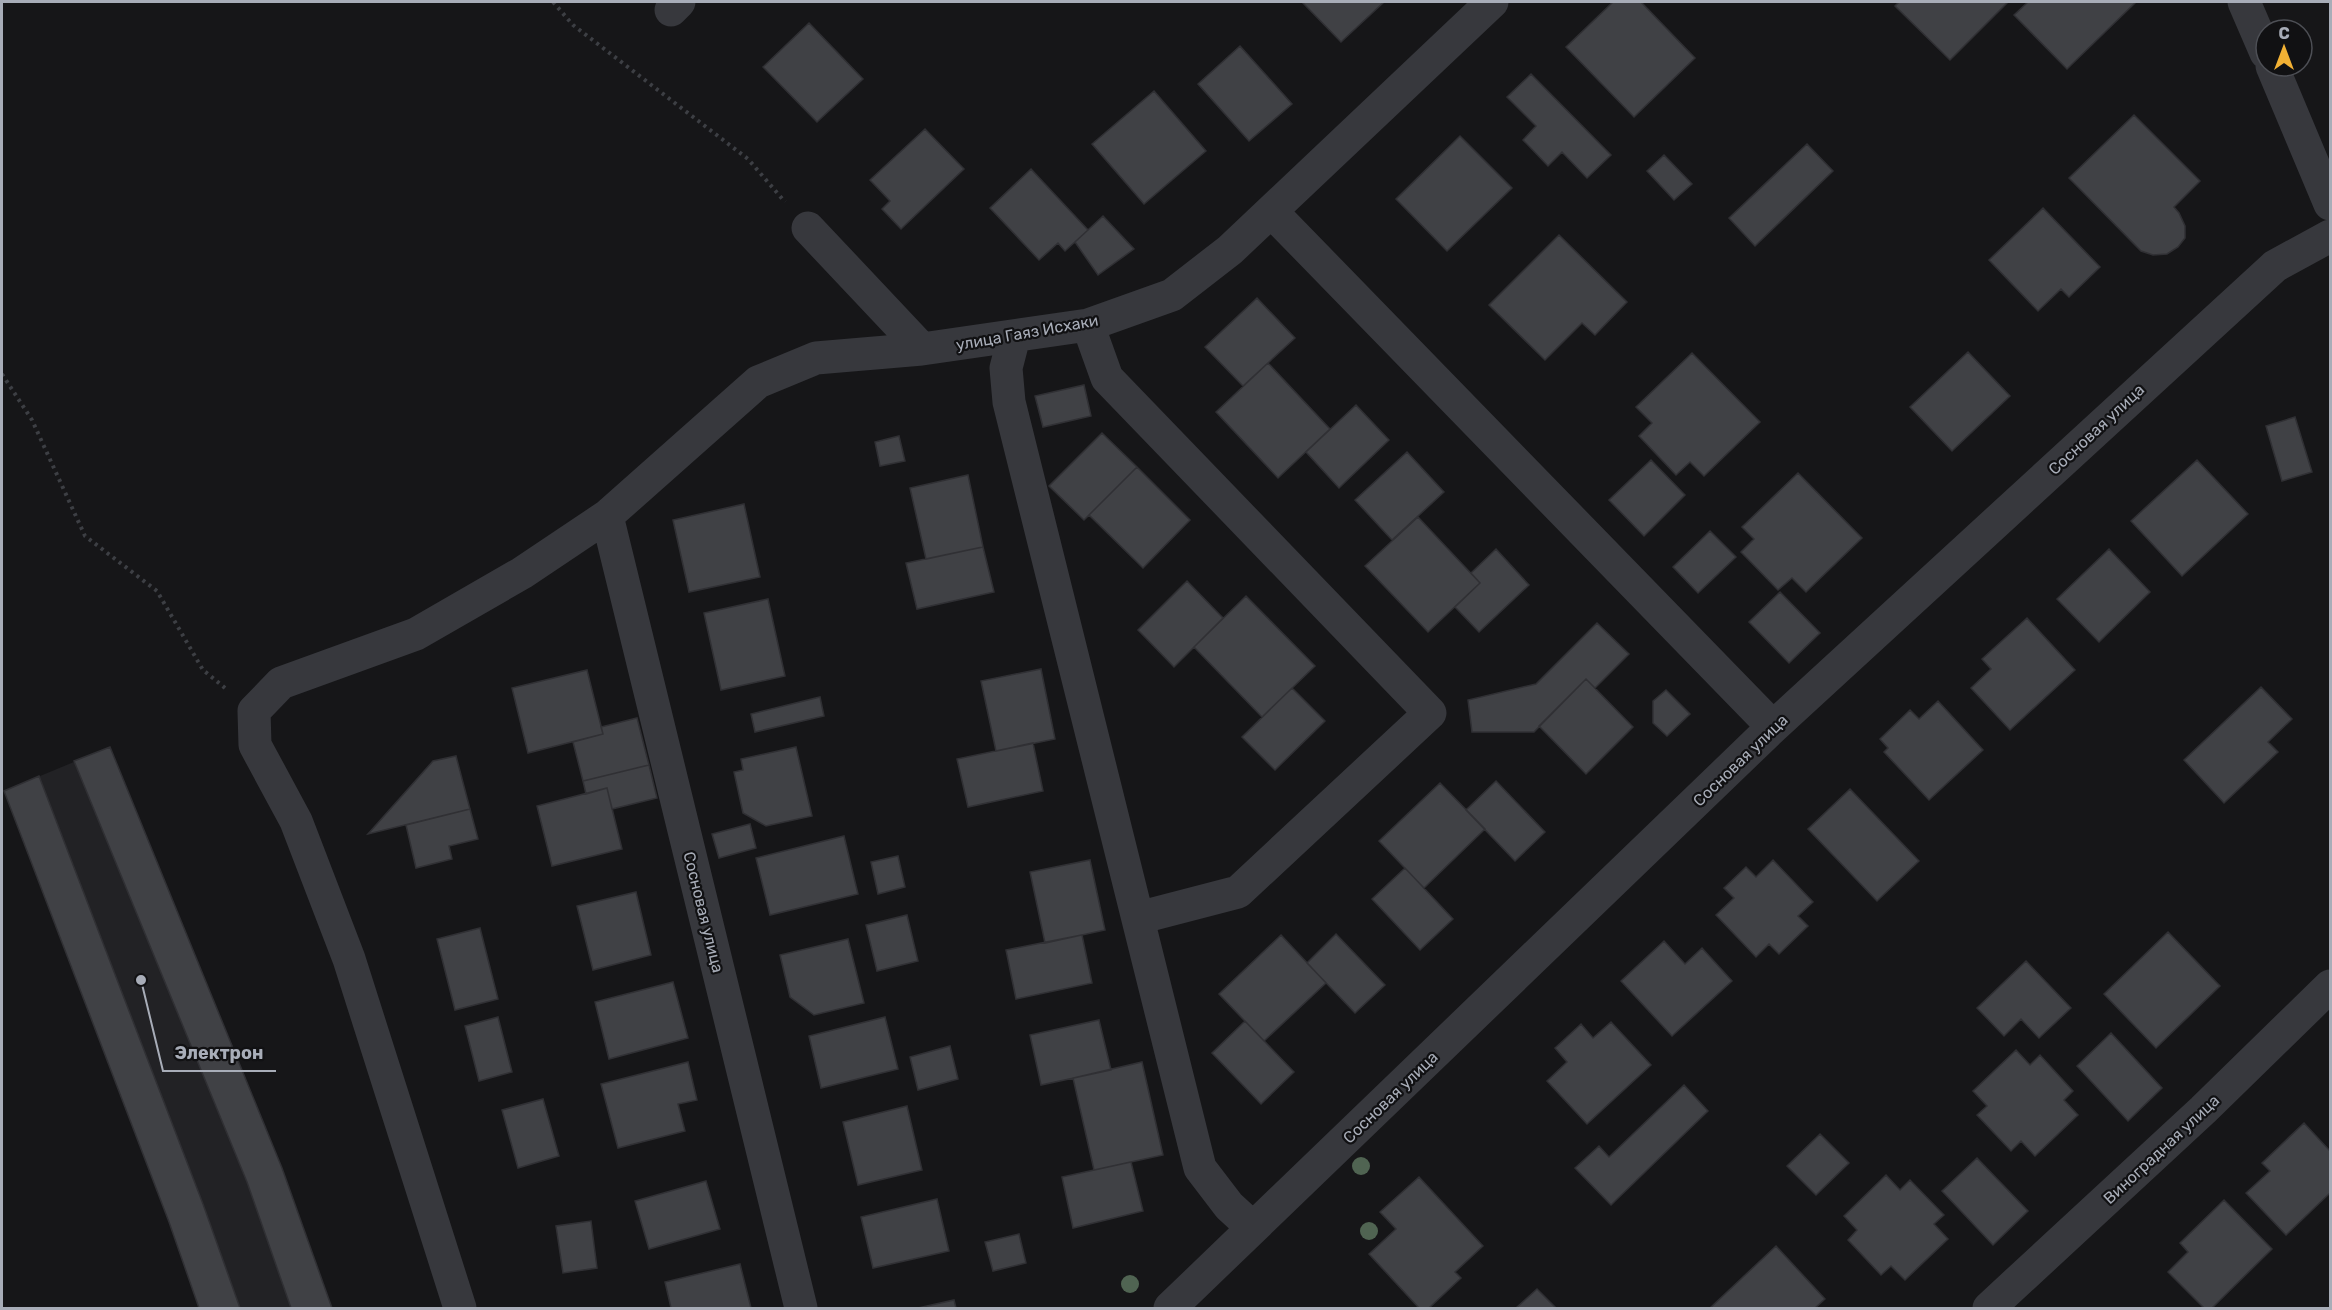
<svg xmlns="http://www.w3.org/2000/svg" width="2332" height="1310" viewBox="0 0 2332 1310" font-family="Rubik,sans-serif">
<rect width="100%" height="100%" fill="#161618"/>
<!-- built -->
<path fill="#222225" d="M110 747 282 1168 332 1308H199L169 1222 4 791Z"/>
<!-- building -->
<path fill="#404145" stroke="#303034" stroke-width="1.5" d="M1302 2H1384L1341 42Z
M1613 2H1641L1695 58 1634 117 1566 47Z
M1899 2H2008L1950 60 1895 6Z
M2028 2H2136L2067 69 2014 15Z
M809 23 863 79 817 122 763 67Z
M1240 46 1292 104 1249 141 1198 84Z
M1531 74 1611 155 1587 178 1562 152 1548 166 1523 140 1536 126 1507 97Z
M1154 91 1206 151 1144 204 1092 144Z
M2134 115 2200 181 2174 207 2179 213 2185 226V238L2178 247 2167 254 2153 255 2141 251 2069 178Z
M925 129 964 169 901 229 882 209 890 201 870 180Z
M1460 136 1512 188 1447 251 1396 199Z
M1807 144 1833 171 1755 246 1729 218Z
M1664 155 1692 184 1674 200 1647 171Z
M1031 169 1088 230 1065 251 1058 243 1039 260 990 208Z
M2043 208 2100 267 2069 297 2061 289 2038 311 1989 260Z
M1103 216 1134 249 1098 275 1075 242Z
M1559 235 1627 302 1595 335 1582 323 1545 360 1489 305Z
M1257 298 1295 338 1243 386 1205 347Z
M1968 352 2010 396 1952 451 1910 407Z
M1692 353 1760 422 1704 476 1690 462 1676 475 1639 436 1652 423 1636 407Z
M1268 363 1330 429 1278 478 1216 412Z
M1084 385 1091 416 1043 427 1035 396Z
M1356 405 1389 440 1339 488 1306 452Z
M2295 417 2312 472 2282 481 2266 426Z
M1102 433 1137 467 1084 520 1049 486Z
M899 436 905 461 880 466 875 442Z
M1407 452 1444 492 1392 540 1355 500Z
M1651 460 1685 495 1644 536 1609 500Z
M2197 460 2248 514 2182 576 2131 521Z
M1137 467 1190 520 1143 568 1089 515Z
M1798 473 1862 538 1806 592 1792 578 1778 590 1741 552 1754 539 1742 527Z
M968 475 983 547 926 559 910 488Z
M744 504 760 577 689 592 673 520Z
M1418 517 1480 583 1428 632 1365 566Z
M1710 531 1736 557 1698 593 1673 567Z
M983 547 994 592 917 609 906 563Z
M1496 549 1529 585 1479 632 1455 607 1480 583 1471 573Z
M2109 549 2150 592 2099 642 2057 599Z
M1187 581 1223 618 1174 667 1138 630Z
M1780 592 1820 633 1789 663 1749 622Z
M1246 596 1315 666 1262 717 1194 647Z
M768 599 785 676 721 690 704 613Z
M2027 618 2075 670 2010 730 1971 688 1991 669 1982 659Z
M1597 623 1629 654 1595 688 1586 679 1534 732H1472L1468 700 1536 684Z
M1041 669 1055 739 996 751 981 681Z
M587 670 603 734 528 753 512 688Z
M1586 679 1633 727 1586 774 1539 726Z
M2261 687 2292 719 2268 742 2278 752 2224 803 2184 760Z
M1292 688 1325 721 1275 770 1242 737Z
M1666 690 1690 714 1667 736 1653 723V701Z
M820 697 824 716 755 732 751 714Z
M1938 701 1983 750 1929 800 1884 752 1888 748 1880 739 1910 710 1919 719Z
M637 718 649 765 583 781 573 742 603 734 601 727Z
M1033 743 1043 791 968 807 957 759Z
M110 747 282 1168 332 1308H291L247 1182 74 761Z
M796 747 812 816 766 826 743 813 734 772 743 770 741 759Z
M456 756 470 809 368 834 433 761Z
M649 765 657 798 612 809 607 788 586 794 583 781Z
M39 776 203 1204 240 1308H199L169 1222 4 791Z
M1496 781 1545 832 1515 861 1466 810Z
M1440 783 1485 829 1424 888 1379 841Z
M607 788 622 849 552 866 537 806Z
M1850 789 1919 861 1877 901 1808 829Z
M470 809 478 839 449 846 452 859 416 868 406 825Z
M750 824 756 848 719 858 712 834Z
M844 836 858 894 770 915 756 858Z
M898 856 905 887 878 894 871 862Z
M1090 860 1105 930 1045 943 1030 872Z
M1773 860 1813 902 1798 916 1808 926 1779 954 1769 944 1756 957 1716 915 1734 898 1724 888 1746 867 1756 877Z
M1405 868 1453 919 1420 950 1372 899Z
M636 892 651 955 593 970 577 906Z
M907 915 918 961 877 971 866 925Z
M480 928 498 999 455 1010 437 939Z
M2168 932 2220 986 2156 1048 2104 994Z
M1336 934 1385 985 1355 1013 1307 963Z
M1082 935 1092 983 1016 999 1006 950Z
M1281 935 1326 983 1264 1041 1219 994Z
M848 939 864 1003 814 1015 790 997 780 955Z
M1664 941 1685 964 1702 948 1732 981 1672 1036 1621 981Z
M2026 961 2071 1008 2039 1038 2021 1019 2004 1036 1977 1008Z
M673 982 688 1038 609 1059 595 1002Z
M498 1017 512 1072 479 1081 465 1026Z
M885 1017 898 1069 821 1088 809 1036Z
M1099 1020 1111 1070 1041 1085 1030 1035Z
M1245 1021 1294 1072 1261 1104 1212 1053Z
M1611 1022 1651 1065 1587 1124 1547 1081 1567 1062 1555 1048 1581 1024 1593 1038Z
M2111 1033 2162 1088 2128 1121 2077 1066Z
M950 1046 958 1079 918 1090 910 1057Z
M2016 1050 2030 1065 2040 1055 2073 1091 2064 1100 2078 1115 2035 1156 2021 1141 2011 1151 1977 1115 1987 1106 1973 1091Z
M688 1062 697 1100 678 1104 685 1131 618 1148 601 1084Z
M1142 1062 1163 1155 1094 1170 1073 1078Z
M1684 1085 1708 1111 1611 1205 1575 1168 1599 1146 1609 1157Z
M543 1099 559 1156 518 1168 502 1110Z
M907 1106 922 1170 858 1185 843 1122Z
M2304 1123 2330 1151V1193L2286 1235 2246 1193 2270 1171 2262 1163Z
M1820 1134 1849 1163 1816 1195 1787 1166Z
M1977 1158 2028 1211 1993 1245 1942 1191Z
M1131 1162 1143 1211 1073 1228 1062 1177Z
M1886 1175 1900 1190 1910 1180 1944 1215 1934 1224 1948 1239 1905 1280 1891 1266 1881 1275 1848 1240 1857 1230 1844 1216Z
M1419 1177 1483 1246 1455 1272 1461 1278 1429 1308H1419L1369 1254 1396 1229 1380 1212Z
M706 1181 720 1229 649 1249 635 1201Z
M937 1199 949 1251 873 1268 861 1217Z
M2224 1200 2272 1249 2212 1308H2204L2168 1272 2188 1252 2180 1243Z
M591 1221 597 1268 563 1273 556 1226Z
M1019 1234 1026 1263 993 1271 985 1242Z
M1776 1246 1825 1299 1815 1308H1710Z
M740 1264 751 1308H671L665 1282Z
M1537 1289 1556 1308H1516Z
M954 1300 956 1308H918Z"/>
<g fill="none" stroke-linecap="round" stroke-linejoin="round">
<!-- path -->
<path stroke="#3d3f44" stroke-width="4" stroke-dasharray="3 4.5" stroke-linecap="butt" d="M553 2 573 25 748 159 785 202
M2 374 32 420 85 536 157 591 203 670 225 688"/>
<!-- minor -->
<path stroke="#37383d" stroke-width="33" d="M2244 2 2266 53
M671 10 679 2
M2272 66 2330 204
M1271 211 1773 727
M808 228 922 349
M1088 325 1107 378 1430 713 1238 892 1138 918
M1014 337 1006 368 1009 402 1200 1168 1229 1206 1253 1228
M607 516 801 1308
M460 1308 349 959 296 821 255 745 254 711 281 683 416 634 522 573 607 516 758 382 816 358 922 349 1088 325 1172 295 1230 250 1492 2
M1170 1308 1773 727 2275 266 2330 236
M1989 1308 2203 1110 2330 986"/>
</g>
<!-- trees -->
<g fill="#506452">
<circle cx="1361" cy="1166" r="9"/>
<circle cx="1369" cy="1231" r="9"/>
<circle cx="1130" cy="1284" r="9"/>
</g>
<g text-anchor="middle" stroke-width="4.5" stroke-linejoin="round" paint-order="stroke">
<!-- street labels -->
<g font-size="16" fill="#a8adb8" stroke="#111113">
<text transform="translate(1027 332) rotate(-10)" y="6">улица Гаяз Исхаки</text>
<text transform="translate(2096 429) rotate(-43)" y="6">Сосновая улица</text>
<text transform="translate(1740 760) rotate(-44)" y="6">Сосновая улица</text>
<text transform="translate(704 912) rotate(76)" y="6">Сосновая улица</text>
<text transform="translate(1390 1097) rotate(-44)" y="6">Сосновая улица</text>
<text transform="translate(2161 1149) rotate(-43)" y="6">Виноградная улица</text>
</g>
</g>
<!-- callouts -->
<path fill="none" stroke="#a8adb8" stroke-width="2" d="M141 980L163 1071H276"/>
<circle fill="#a8adb8" stroke="#111113" stroke-width="2" cx="141" cy="980" r="6"/>
<g font-size="18" text-anchor="middle" font-weight="bold" fill="#a8adb8" stroke="#111113" stroke-width="4.5" stroke-linejoin="round" paint-order="stroke">
<text x="219" y="1059">Электрон</text>
</g>
<!-- border -->
<rect width="2332" height="1310" fill="none" stroke="#a8adb8" stroke-width="6"/>
<!-- north arrow -->
<g transform="translate(2284 48)"><circle r="28" fill="#111113" stroke="#4d4f55" stroke-width="1.5"/>
<path d="M0-4.5L10 22L0 15L-10 22Z" fill="#f2b134"/>
<text y="-9" font-size="16" font-weight="bold" text-anchor="middle" fill="#a8adb8">С</text>
</g>
</svg>
